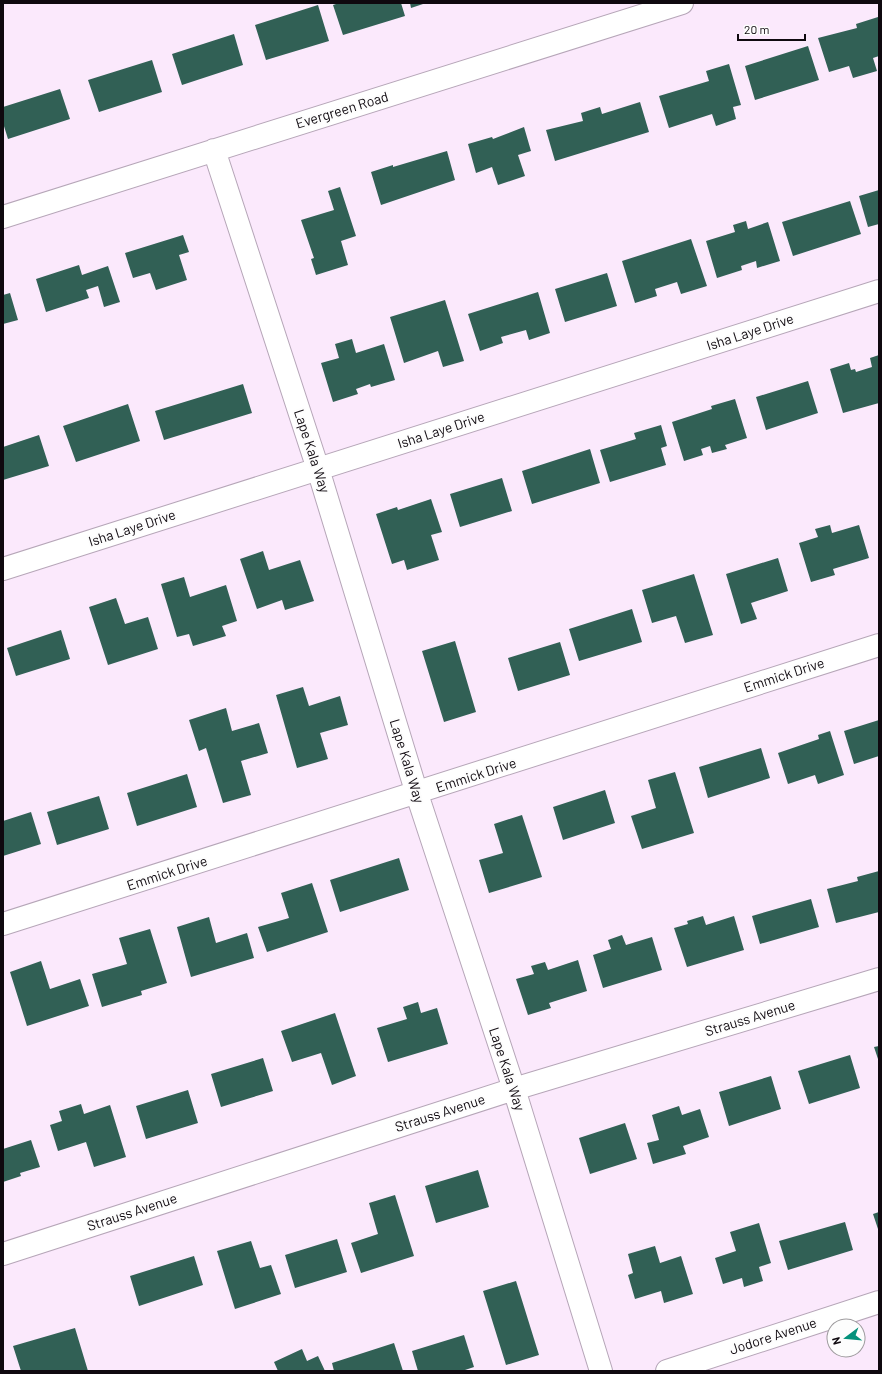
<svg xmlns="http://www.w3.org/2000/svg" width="882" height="1374" viewBox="0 0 882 1374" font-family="Barlow,sans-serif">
<rect width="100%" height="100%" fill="#fbe9fc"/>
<!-- building -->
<path fill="#316055" d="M339 3H401L405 16 343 35 333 5Z
M410 3H426L411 8Z
M318 5 329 41 266 60 255 25Z
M878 17 879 56 873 58 877 71 853 78 849 66 829 72 818 38 857 28 856 24Z
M234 34 243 65 182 85 172 54Z
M808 46 819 80 755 100 745 66Z
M152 60 162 92 99 112 88 80Z
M729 64 741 105 733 107 736 119 716 126 712 114 669 128 659 96 709 81 706 71Z
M60 89 70 119 8 139 3 123V107Z
M640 102 649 132 555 161 546 130 583 121 581 113 600 107 602 114Z
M524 127 531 151 518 155 525 176 498 185 492 167 476 173 468 144 492 137 493 139Z
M447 151 455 180 381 205 371 172 393 165V167Z
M340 187 356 236 341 241 348 265 316 275 311 259 314 258 301 220 334 210 328 191Z
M879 190V224L868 227 859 196Z
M850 201 861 234 793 256 782 222Z
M746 221 748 229 768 222 780 261 757 268 756 261 741 266 742 270 717 278 706 241 735 232 733 225Z
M183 235 189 252 179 255 187 280 156 290 150 273 133 278 125 253Z
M691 239 707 286 681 294 677 282 655 289 657 296 635 303 622 261Z
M79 265 82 275 108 266 120 302 104 307 98 286 86 290 89 298 46 312 36 279Z
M607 273 617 306 565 322 555 289Z
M538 292 550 333 529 340 526 330 501 337 503 343 480 351 468 314Z
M10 293 18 320 3 324V295Z
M445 300 464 361 443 367 438 351 404 363 390 317Z
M352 339 356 353 384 344 395 380 371 387 370 384 356 389 358 394 333 402 321 363 339 358 335 344Z
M879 355V403L843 413 830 369 849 363 851 370 855 369 856 372 872 367 870 358Z
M808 381 818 413 766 430 756 397Z
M243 384 252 413 164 440 155 411Z
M735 399 747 438 725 445 727 449 712 453 710 446 701 449 703 455 684 461 672 422 712 409 711 406Z
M128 404 140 441 76 462 63 426Z
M661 425 667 446 661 448 666 465 610 482 600 450 636 439 634 433Z
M39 435 49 466 3 480V447Z
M590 449 600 483 532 504 522 471Z
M502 478 512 511 460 527 450 494Z
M431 499 442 532 431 535 439 560 407 570 404 560 392 564 376 514 397 507 398 510Z
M830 525 832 533 859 525 869 558 833 569 835 575 811 582 799 543 818 537 815 529Z
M263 551 269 570 300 560 314 601 285 610 282 600 257 609 240 559Z
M778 558 788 591 751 603 757 619 741 624 726 574Z
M694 574 713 635 685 643 676 616 652 623 642 590Z
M184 577 190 597 226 585 237 621 222 626 226 636 193 646 189 634 177 637 161 584Z
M116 598 125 624 148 617 158 649 108 665 89 607Z
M632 609 642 642 579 661 569 629Z
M61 630 70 659 16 676 7 648Z
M455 641 476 712 444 722 422 651Z
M560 642 570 675 518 691 508 658Z
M303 687 309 706 340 696 348 725 320 733 328 759 297 768 276 695Z
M226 708 232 731 259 723 268 753 241 761 251 795 223 803 206 748 199 751 189 720Z
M879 720V756L854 764 844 731Z
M830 731 844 775 818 784 815 775 788 784 778 753 819 739 818 735Z
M761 748 770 778 708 798 699 767Z
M675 772 694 833 642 849 631 816 656 808 648 780Z
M187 774 197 807 137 826 127 793Z
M605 790 615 823 563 840 553 807Z
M99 796 109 829 57 845 47 812Z
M31 812 41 844 3 856V821Z
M522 815 542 877 489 893 479 860 503 853 494 824Z
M399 858 409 890 340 912 330 880Z
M879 871V912L836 923 827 889 858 881 857 877Z
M312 883 328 932 267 952 258 927 289 918 281 893Z
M811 899 819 927 760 944 752 916Z
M703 916 706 925 734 916 744 950 687 967 674 928 688 924 687 921Z
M209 917 216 943 247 933 254 958 191 977 177 927Z
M150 929 167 983 141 991 142 995 102 1007 92 974 127 964 119 938Z
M622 935 626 945 652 937 662 970 603 988 593 955 611 949 608 940Z
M578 960 587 991 549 1003 551 1008 528 1015 516 979 534 974 531 966 545 962 548 970Z
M41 961 50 989 80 979 89 1006 27 1026 10 972Z
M418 1002 421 1013 437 1008 448 1044 388 1062 377 1028 407 1019 403 1007Z
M335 1013 356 1076 332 1085 321 1053 292 1062 281 1031Z
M879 1046V1062L874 1047Z
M850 1055 860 1088 809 1104 798 1071Z
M263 1058 273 1091 221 1107 211 1074Z
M771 1076 781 1109 729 1126 719 1092Z
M188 1090 198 1123 146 1139 136 1106Z
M81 1104 84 1114 110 1105 126 1157 94 1167 86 1142 58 1151 50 1125 62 1121 59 1111Z
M679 1106 682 1115 700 1109 709 1137 683 1146 686 1154 653 1164 647 1143 659 1140 652 1115Z
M625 1123 637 1159 590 1174 579 1138Z
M31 1140 40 1167 20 1173 21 1176 3 1182V1149Z
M478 1170 489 1207 436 1223 425 1186Z
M395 1195 414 1256 361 1273 351 1243 378 1234 369 1203Z
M879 1212V1232L873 1214Z
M845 1222 853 1250 788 1270 779 1241Z
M759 1223 771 1263 759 1267 763 1281 744 1287 742 1278 723 1284 715 1258 736 1251 730 1232Z
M337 1239 347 1272 295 1288 285 1255Z
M251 1241 260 1268 271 1265 281 1294 235 1309 217 1251Z
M655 1246 660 1263 681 1256 693 1294 664 1303 661 1291 635 1299 628 1275 633 1273 628 1254Z
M194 1256 203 1285 139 1306 130 1276Z
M516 1281 539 1355 506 1365 483 1291Z
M75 1328 88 1371H21L13 1346Z
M464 1335 474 1367 462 1371H418L412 1351Z
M394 1343 403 1371H334L332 1363Z
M302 1349 307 1361 318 1356 325 1371H278L274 1362Z"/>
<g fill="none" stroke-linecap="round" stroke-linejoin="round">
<defs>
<path id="minor" d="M214 150 318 469 417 794 514 1089 601 1371
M3 217 682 3
M3 569 879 291
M3 924 879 645
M3 1254 514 1089 879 979
M667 1371 879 1302"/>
</defs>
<!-- minor casing -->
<use href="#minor" stroke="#b6a6b8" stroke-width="24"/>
<!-- minor -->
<use href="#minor" stroke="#fff" stroke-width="22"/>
</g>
<g text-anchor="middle" stroke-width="4" stroke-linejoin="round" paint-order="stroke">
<!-- street labels -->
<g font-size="14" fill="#0f090f" stroke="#fdfdfd">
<text transform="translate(342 110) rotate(-17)" y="5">Evergreen Road</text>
<text transform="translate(750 332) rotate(-18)" y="5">Isha Laye Drive</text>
<text transform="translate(441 430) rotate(-18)" y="5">Isha Laye Drive</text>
<text transform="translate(312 451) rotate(72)" y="5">Lape Kala Way</text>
<text transform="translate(132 528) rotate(-18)" y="5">Isha Laye Drive</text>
<text transform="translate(784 675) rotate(-18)" y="5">Emmick Drive</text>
<text transform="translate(407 761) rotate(73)" y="5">Lape Kala Way</text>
<text transform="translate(476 775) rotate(-18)" y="5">Emmick Drive</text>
<text transform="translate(167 873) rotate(-18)" y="5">Emmick Drive</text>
<text transform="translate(750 1018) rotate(-17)" y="5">Strauss Avenue</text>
<text transform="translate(507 1069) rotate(72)" y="5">Lape Kala Way</text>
<text transform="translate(440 1113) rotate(-18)" y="5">Strauss Avenue</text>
<text transform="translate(132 1212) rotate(-18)" y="5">Strauss Avenue</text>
<text transform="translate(773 1336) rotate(-18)" y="5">Jodore Avenue</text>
</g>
</g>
<!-- border -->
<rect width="882" height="1374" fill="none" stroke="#0f090f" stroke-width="8"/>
<!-- north arrow -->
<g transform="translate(846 1338) rotate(254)"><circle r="19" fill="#fdfdfd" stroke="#9e9b9e"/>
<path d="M0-3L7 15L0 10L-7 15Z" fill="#04917b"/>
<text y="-6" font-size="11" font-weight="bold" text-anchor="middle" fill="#0f090f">N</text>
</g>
<!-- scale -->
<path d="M738 34v6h67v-6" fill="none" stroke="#0f090f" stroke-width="2"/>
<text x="744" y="34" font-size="12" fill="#0f090f" stroke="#fdfdfd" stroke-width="3" paint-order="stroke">20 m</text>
</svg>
